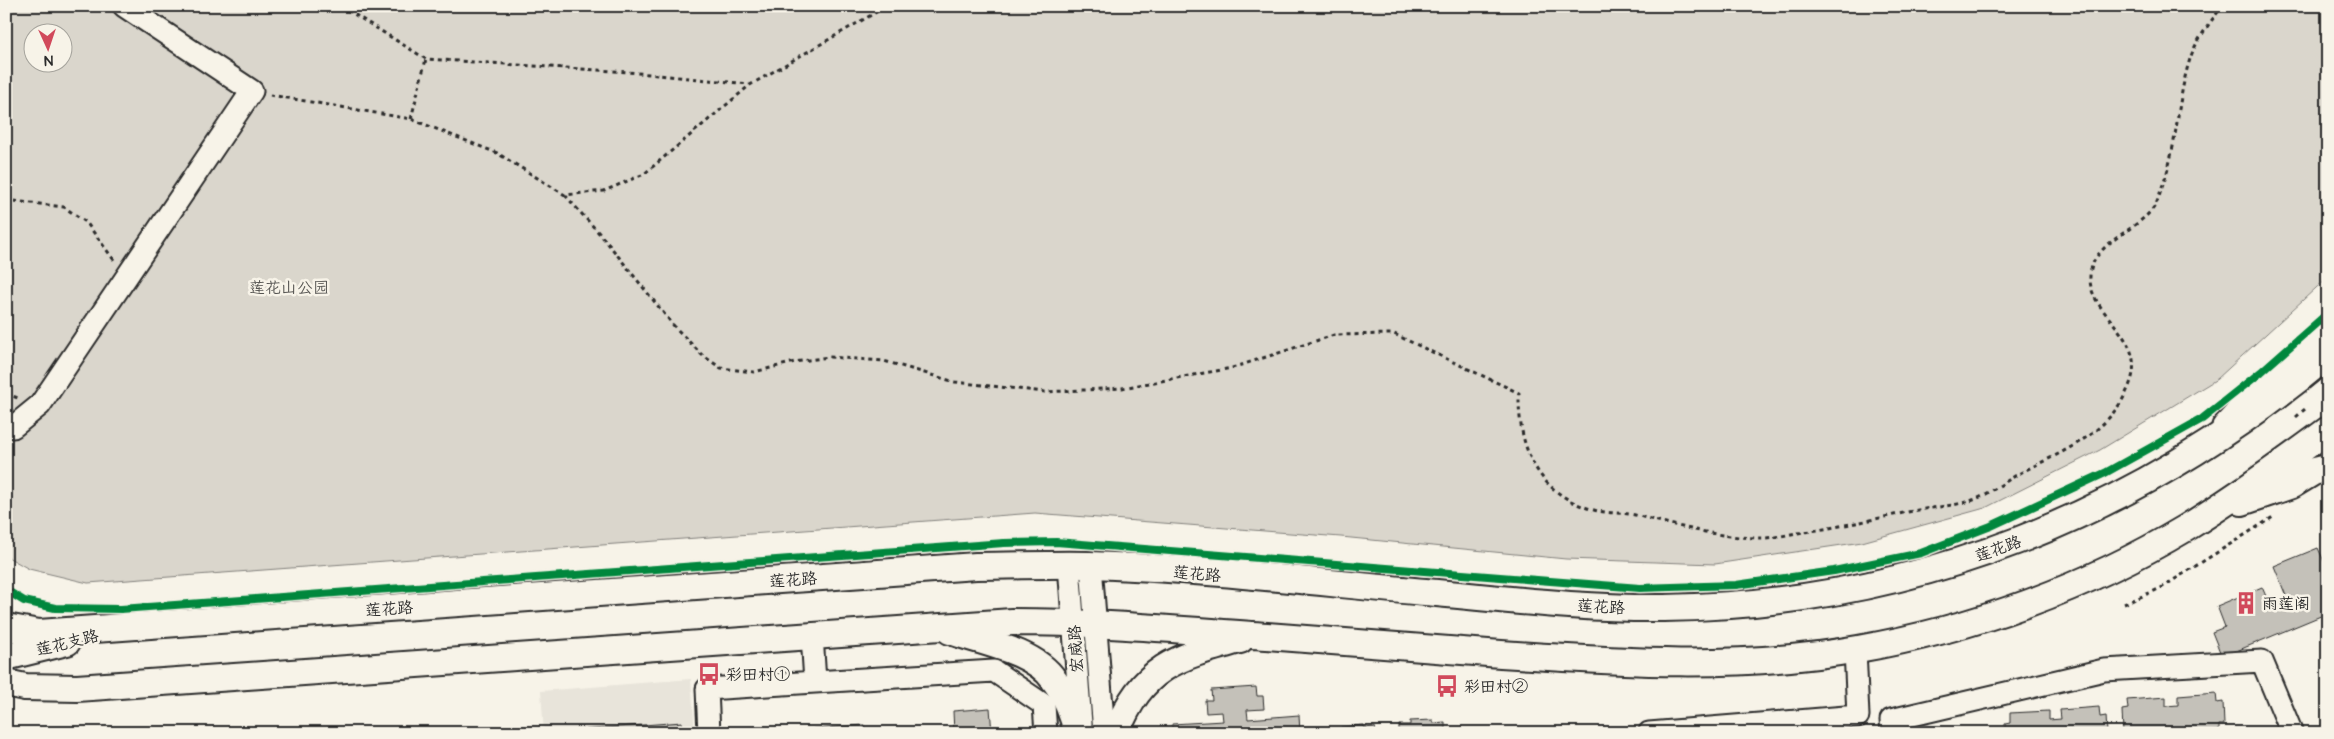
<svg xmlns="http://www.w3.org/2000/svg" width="2334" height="739" viewBox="0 0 2334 739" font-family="'Architects Daughter','LXGW WenKai TC',sans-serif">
<rect width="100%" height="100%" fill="#f7f3e8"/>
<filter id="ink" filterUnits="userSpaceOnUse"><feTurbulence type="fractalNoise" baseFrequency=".02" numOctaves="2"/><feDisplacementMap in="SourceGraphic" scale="10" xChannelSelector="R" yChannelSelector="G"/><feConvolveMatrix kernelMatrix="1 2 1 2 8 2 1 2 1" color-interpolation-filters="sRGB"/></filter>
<g filter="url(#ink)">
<!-- built -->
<path fill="#e8e4da" d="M691 679 695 733H544L541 691Z"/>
<!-- green -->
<path fill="#dad6cc" stroke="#82807c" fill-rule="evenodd" d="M6 6H2328V277L2217 379 2100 450 1985 508 1862 542 1715 564 1566 559 1341 537 1035 513 88 583 29 569 6 556ZM32 32H62V62H32Z"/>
<!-- building -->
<path fill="#c4c1b9" stroke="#2b2b2b" d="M2318 548 2328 570V613L2222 657 2212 632 2225 627 2217 606 2262 587 2271 608 2288 601 2274 566Z
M1256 687 1257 696H1263L1264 709 1247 710 1248 719 1299 715 1300 733H1173L1172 724 1223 721 1222 712 1206 713 1205 700H1212L1211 690Z
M2216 693 2217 703 2223 702 2224 725H2219V731L2180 733V728L2168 729V733L2123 732 2122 710 2128 709 2127 700 2166 697V706L2178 705V696Z
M2099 707 2100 717 2106 716 2107 733H2005V724L2010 723V713L2049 711V720L2061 719 2060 710Z
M990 708 992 733H954L953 711Z
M1433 720V723L1445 722V733H1451H1399V725H1410V721Z
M682 722V733H555L554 732Z
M864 725 865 733H813V729Z
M1364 725V728L1375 727 1376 733H1329V730L1341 729V727Z
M1999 729V733H1960V732Z"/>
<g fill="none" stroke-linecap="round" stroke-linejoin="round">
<defs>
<path id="minor" d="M2223 426 2260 386 2328 326
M6 427H13L40 405 252 91 124 6
M1069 565 1081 724
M1091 565 1104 733
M815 682 994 671 1044 705 1046 733
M709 733 707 689 815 682 812 635
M1649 733 1858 716 1855 649
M1892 733 1891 720 2104 670 2262 661 2292 733"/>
<path id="major" d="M2242 502 2292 485 2315 471 2328 468
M6 627 39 633 976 566C1014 566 1052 564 1090 565 1206 569 1322 583 1437 593 1513 600 1588 609 1664 608 1914 605 2137 515 2328 355
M950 631C982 642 1035 651 1054 680 1066 695 1072 714 1078 733
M6 657 67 642
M6 683 25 687 77 688 1012 622C1098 622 1182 630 1267 636 1345 642 1423 648 1501 654 1620 662 1740 670 1858 649 1972 629 2086 588 2186 528 2235 498 2282 464 2328 430
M1116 733C1142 667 1176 657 1240 640"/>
</defs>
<!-- minor casing -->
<use href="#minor" stroke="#2b2b2b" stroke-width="25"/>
<!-- major casing -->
<use href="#major" stroke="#2b2b2b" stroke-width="30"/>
<!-- path -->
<path stroke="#2b2b2b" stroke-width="3" stroke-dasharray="4 4" stroke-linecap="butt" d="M341 6 426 59 628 72 749 84
M270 95 411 119 497 153 565 195 604 191 644 174 750 85 887 6
M411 119 426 59
M565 195 606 241 674 326 702 355 721 368 754 372 795 362 829 357 884 361 955 382 1045 392 1122 388 1232 368 1334 335 1394 334 1519 393C1518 448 1537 494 1594 510 1608 514 1622 512 1635 515 1678 526 1718 538 1762 538 1774 538 1786 535 1797 533 1836 528 1874 519 1913 511 1933 507 1957 506 1976 499 1992 492 2007 480 2022 472 2066 450 2113 432 2131 381 2146 335 2088 315 2090 276 2092 241 2140 231 2156 204 2159 198 2161 189 2164 182 2178 141 2177 97 2191 56 2198 37 2211 22 2222 6
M6 200 64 207 86 222 114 260
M6 394 18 398
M2296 417 2305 409
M2124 604 2161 588 2273 517"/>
<!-- minor -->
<use href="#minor" stroke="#f7f3e8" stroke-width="21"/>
<!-- major -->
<use href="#major" stroke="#f7f3e8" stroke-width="26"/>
<defs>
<path id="cycleway" d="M6 590 24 601 55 608 121 609 1004 543 1056 542 1640 588 1736 585 1834 571 1921 553 1991 526 2105 473 2202 419 2261 372 2328 313"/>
</defs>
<!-- cycleway casing -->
<use href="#cycleway" stroke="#f7f3e8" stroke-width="11"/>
<!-- cycleway -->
<use href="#cycleway" stroke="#00873e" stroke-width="8"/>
</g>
</g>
<!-- icons -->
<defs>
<symbol id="building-bare" viewBox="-9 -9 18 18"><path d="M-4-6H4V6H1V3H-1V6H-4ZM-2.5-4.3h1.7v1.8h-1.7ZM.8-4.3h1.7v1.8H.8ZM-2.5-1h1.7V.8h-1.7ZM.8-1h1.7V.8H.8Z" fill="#d1495b" stroke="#f7f3e8" stroke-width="2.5" paint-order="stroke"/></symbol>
<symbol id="bus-bare" viewBox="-9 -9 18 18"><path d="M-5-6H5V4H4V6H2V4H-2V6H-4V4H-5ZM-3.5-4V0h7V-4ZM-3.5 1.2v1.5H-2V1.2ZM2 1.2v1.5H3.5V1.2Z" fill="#d1495b" stroke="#f7f3e8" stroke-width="2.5" paint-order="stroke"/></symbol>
</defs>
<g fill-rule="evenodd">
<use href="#building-bare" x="2230" y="587" width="32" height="32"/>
<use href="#bus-bare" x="693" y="658" width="32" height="32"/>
<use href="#bus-bare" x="1431" y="670" width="32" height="32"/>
</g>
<g text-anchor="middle" stroke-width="5" stroke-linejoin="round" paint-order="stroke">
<!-- park labels -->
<g font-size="16" fill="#575653" stroke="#f7f3e8">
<text x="289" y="293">莲花山公园</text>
</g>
<!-- street labels -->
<g font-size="16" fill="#2b2b2b" stroke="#f7f3e8">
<text transform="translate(1998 548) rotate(-20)" y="6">莲花路</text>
<text transform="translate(1197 573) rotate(5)" y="6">莲花路</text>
<text transform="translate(793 579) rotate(-4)" y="6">莲花路</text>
<text transform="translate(1601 606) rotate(3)" y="6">莲花路</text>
<text transform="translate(389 608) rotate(-4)" y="6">莲花路</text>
<text transform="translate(67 642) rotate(-14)" y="6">莲花支路</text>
<text transform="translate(1075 649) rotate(-94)" y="6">宏威路</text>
</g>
<!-- poi labels -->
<g font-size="16" fill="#2b2b2b" stroke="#f7f3e8" text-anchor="start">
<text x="2262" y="609">雨莲阁</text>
<text x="726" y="680">彩田村①</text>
<text x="1464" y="692">彩田村②</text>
</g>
</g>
<!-- margin -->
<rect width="2334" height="739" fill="none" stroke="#f7f3e8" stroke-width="25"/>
<rect x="12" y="12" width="2309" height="714" fill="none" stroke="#2b2b2b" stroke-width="2" filter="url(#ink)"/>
<!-- north arrow -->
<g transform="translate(48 48) rotate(177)"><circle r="24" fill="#f7f3e8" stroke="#a5a39c"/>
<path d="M0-4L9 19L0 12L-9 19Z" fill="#d1495b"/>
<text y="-8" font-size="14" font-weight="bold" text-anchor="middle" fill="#2b2b2b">N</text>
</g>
</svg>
